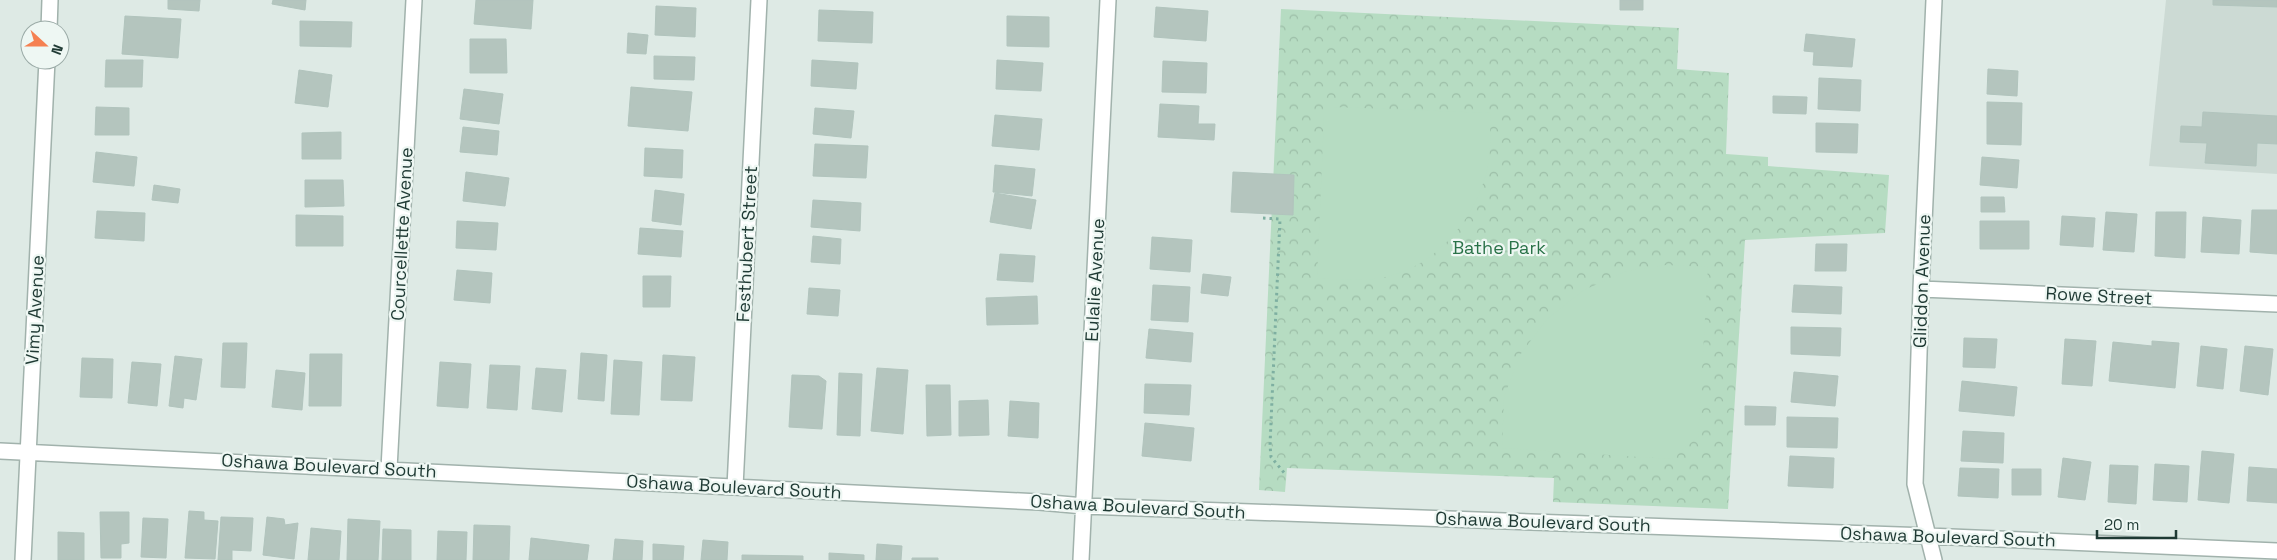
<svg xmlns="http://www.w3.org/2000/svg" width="2277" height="560" viewBox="0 0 2277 560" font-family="'Space Grotesk',sans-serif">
<defs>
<pattern id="park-crowns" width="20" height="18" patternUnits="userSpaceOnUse" patternTransform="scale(1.25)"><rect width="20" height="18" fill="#b6dcc2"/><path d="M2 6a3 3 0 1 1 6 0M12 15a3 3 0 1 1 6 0" fill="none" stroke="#9cbea7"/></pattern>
</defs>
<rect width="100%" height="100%" fill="#deeae5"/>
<!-- built -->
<path fill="#ccdad4" d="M2166 0H2277V174L2149 166Z"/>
<!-- park -->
<path fill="url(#park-crowns)" d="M1281 9 1679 28 1677 69 1729 73 1726 154 1768 157V166L1889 175 1885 233 1745 240 1728 509 1553 502 1554 478 1287 468 1285 492 1259 490Z"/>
<!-- pitch -->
<path fill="#b6dcc2" d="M1334 107 1490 113C1490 128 1491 144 1489 159 1482 210 1441 263 1390 276 1365 282 1342 280 1317 278L1324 117Z
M1666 265 1708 267 1698 437 1671 459 1502 448 1504 397 1520 355 1547 319 1584 290 1627 271Z"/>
<!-- building -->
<path fill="#b4c5be" stroke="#b1c4bd" d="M168 0H200L199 11 168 9Z
M273 0H306L305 10 272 4Z
M476 0H533L531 29 474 24Z
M1620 0H1643V10H1620Z
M2213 0H2277V7L2213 5Z
M656 6 696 8 695 37 655 35Z
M1156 7 1208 11 1206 41 1154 37Z
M819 10 873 12 872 43 818 41Z
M125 16 181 19 178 58 122 54Z
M1007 16 1049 17V47L1007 46Z
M300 21 352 22 351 47 300 46Z
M628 33 648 35 646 54 627 53Z
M1806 34 1855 39 1852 67 1813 65 1814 52 1804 51Z
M470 39H506L507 73H470Z
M654 56 695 57 694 80 654 79Z
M106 60H143L142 87H105Z
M812 60 858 63 856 89 811 86Z
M997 60 1043 63 1041 91 996 89Z
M1163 61 1207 63 1206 93 1162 92Z
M1988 69 2018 71 2017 96 1987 94Z
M299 70 332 75 328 107 295 103Z
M1819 78 1861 80 1860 111 1818 109Z
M631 87 692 92 688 131 628 126Z
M464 89 503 94 499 124 460 119Z
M1773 96 1807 97 1806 114 1773 113Z
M1987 102 2022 103 2021 145 1987 144Z
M1160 104 1199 106 1198 124H1215L1214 140 1158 137Z
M96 107 129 108V135H95Z
M815 108 854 111 851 138 813 134Z
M2203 112 2277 116V144L2257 143 2256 166 2205 163 2207 143 2180 142 2181 126 2202 127Z
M995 115 1042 119 1039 150 992 146Z
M1816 123 1858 124 1857 153 1816 152Z
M463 127 499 131 497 155 460 152Z
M341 132V159H302V133Z
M815 144 868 146 866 178 813 176Z
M645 148 683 150 682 178 644 176Z
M96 152 137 157 134 186 93 182Z
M1982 157 2019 160 2017 188 1980 185Z
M995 165 1035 169 1032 196 993 192Z
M466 172 509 178 505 206 463 201Z
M1233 172 1294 175 1293 215 1231 212Z
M305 180H343L344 206 305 207Z
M154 185 180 189 178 203 152 200Z
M655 190 684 194 681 225 652 221Z
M995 193 1036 200 1031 229 990 222Z
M1981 197H2004L2005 212H1981Z
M813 200 861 203 860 231 811 227Z
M2252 210H2277V254L2250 252Z
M97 211 145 213 144 241 95 238Z
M2106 212 2137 214 2134 252 2103 250Z
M2156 212H2186L2185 258 2155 256Z
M296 215 343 216V246H296Z
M2062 216 2095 218 2093 247 2060 245Z
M2203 217 2241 220 2239 254 2201 252Z
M457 221 498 223 496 250 456 248Z
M1980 221H2029V249H1980Z
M640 228 683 231 681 257 638 254Z
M813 236 841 239 840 264 811 262Z
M1152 237 1192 240 1190 272 1150 269Z
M1816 244H1847L1846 271H1815Z
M1000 254 1035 256 1033 282 997 280Z
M457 270 492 273 490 303 454 300Z
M1203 274 1231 277 1228 296 1201 293Z
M643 276H671L670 307H643Z
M1153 285 1190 287 1188 322 1151 320Z
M1794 285 1842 287 1841 314 1792 312Z
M809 288 840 290 838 316 807 314Z
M1037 296 1038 324 987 325 986 298Z
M1791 327 1841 328 1840 356 1791 354Z
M1149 329 1193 333 1191 362 1146 358Z
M1964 338 1997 339 1995 368 1963 367Z
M2065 339 2096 341 2092 386 2062 384Z
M2152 341 2179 343 2175 388 2109 381 2113 342 2152 346Z
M223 343H247L245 388 221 387Z
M2201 346 2227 349 2223 389 2197 386Z
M2245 346 2273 349 2268 395 2240 391Z
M581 353 607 355 604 401 578 399Z
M310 354H342L341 406H309Z
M663 355 695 357 692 401 661 400Z
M175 356 202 359 196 400 184 398 183 408 169 406Z
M82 358 113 359 112 398 80 397Z
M614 360 642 362 639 415 611 414Z
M132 362 161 364 157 406 128 403Z
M440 362 471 364 468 408 437 406Z
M490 365 520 366 517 410 487 408Z
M536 368 566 370 562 412 532 409Z
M877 368 908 370 903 434 871 431Z
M276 370 305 373 302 410 272 407Z
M1794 372 1838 376 1835 406 1791 402Z
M839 373 862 374 860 436 837 435Z
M792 375 819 376 826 381 822 429 789 427Z
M1962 381 2017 387 2014 416 1959 411Z
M1145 384 1191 385 1189 415 1144 413Z
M926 385H950L951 435 927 436Z
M988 400 989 435 959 436V401Z
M1010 401 1039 403 1038 438 1008 436Z
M1745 406 1776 407 1775 425H1745Z
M1787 417 1838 418 1837 448 1787 447Z
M1145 423 1194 428 1191 461 1142 456Z
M1963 431 2004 433 2003 463 1961 461Z
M2202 451 2234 454 2229 503 2198 500Z
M1790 456 1834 458 1833 488 1788 486Z
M2063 458 2091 462 2085 500 2058 497Z
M2155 464 2189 466 2187 502 2153 500Z
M2110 465 2138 466 2136 504 2108 502Z
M2249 467 2277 469V503L2247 501Z
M1960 468 1999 469 1998 498 1958 496Z
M2012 469H2041V495H2012Z
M189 511 204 512V520L218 521 215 559 185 558Z
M100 512H129V543L121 544V558H101Z
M221 517 253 518 251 551 232 550V560H218Z
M267 517 284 519 285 525 298 523 294 559 263 555Z
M143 518 168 519 166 558 141 557Z
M348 519 380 521 378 560H347Z
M474 525 510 526 509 560H473Z
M311 528 341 531 339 560H308Z
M383 529 411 530V560H382Z
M438 531 467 532 466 560H437Z
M58 532 84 533V560H58Z
M531 538 589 545 587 560H529Z
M615 539 643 541 642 560H613Z
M703 540 728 542 727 560H701Z
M653 544 684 546 683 560H653Z
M877 544 902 546 901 560H876Z
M829 553 864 555V560H829Z
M742 555 803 556V560H742Z
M912 558H938V560H912Z"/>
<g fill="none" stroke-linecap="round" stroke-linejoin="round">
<defs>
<path id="minor" d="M1934 0 1921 289 1915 484 1934 560
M49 30 50 0
M1921 289 2277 304
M0 451 1039 502 1084 506 1928 536 2277 551
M389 469 414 0
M735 487 759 0
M23 560 47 60
M1081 560 1108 0"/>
</defs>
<!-- minor casing -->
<use href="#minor" stroke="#a1b2ac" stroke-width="18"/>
<!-- path -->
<path stroke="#7eafa1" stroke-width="3" stroke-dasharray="2.5 4" stroke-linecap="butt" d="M1263 218 1280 219 1270 445 1271 457 1286 475"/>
<!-- minor -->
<use href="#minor" stroke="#fff" stroke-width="15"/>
</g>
<g text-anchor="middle" stroke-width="4.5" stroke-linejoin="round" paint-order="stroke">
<!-- street labels -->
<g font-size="18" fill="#1f3a34" stroke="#eef7f3">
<text transform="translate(402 234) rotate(-87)" y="6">Courcellette Avenue</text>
<text transform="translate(747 244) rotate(-87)" y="6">Festhubert Street</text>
<text transform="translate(1095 280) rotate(-87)" y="6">Eulalie Avenue</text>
<text transform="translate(1922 281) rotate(-88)" y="6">Gliddon Avenue</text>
<text transform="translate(2099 296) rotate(3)" y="6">Rowe Street</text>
<text transform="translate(35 310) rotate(-87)" y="6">Vimy Avenue</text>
<text transform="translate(329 466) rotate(3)" y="6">Oshawa Boulevard South</text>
<text transform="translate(734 487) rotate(3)" y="6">Oshawa Boulevard South</text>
<text transform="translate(1138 507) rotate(3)" y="6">Oshawa Boulevard South</text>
<text transform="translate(1543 522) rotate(2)" y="6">Oshawa Boulevard South</text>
<text transform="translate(1948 537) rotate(2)" y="6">Oshawa Boulevard South</text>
</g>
<!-- park labels -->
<g font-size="18" fill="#297248" stroke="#eef7f3">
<text x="1499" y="254">Bathe Park</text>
</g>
</g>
<!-- north arrow -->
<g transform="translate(45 45) rotate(111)"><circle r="24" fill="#eef7f3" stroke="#9baba7"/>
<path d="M0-4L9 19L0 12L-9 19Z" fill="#f58051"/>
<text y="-8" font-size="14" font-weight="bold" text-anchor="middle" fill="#1f3a34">N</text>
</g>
<!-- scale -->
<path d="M2097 530v8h79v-8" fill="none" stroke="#1f3a34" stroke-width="2.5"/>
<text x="2104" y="530" font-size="15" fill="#1f3a34" stroke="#eef7f3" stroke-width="4" paint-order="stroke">20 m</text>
</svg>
